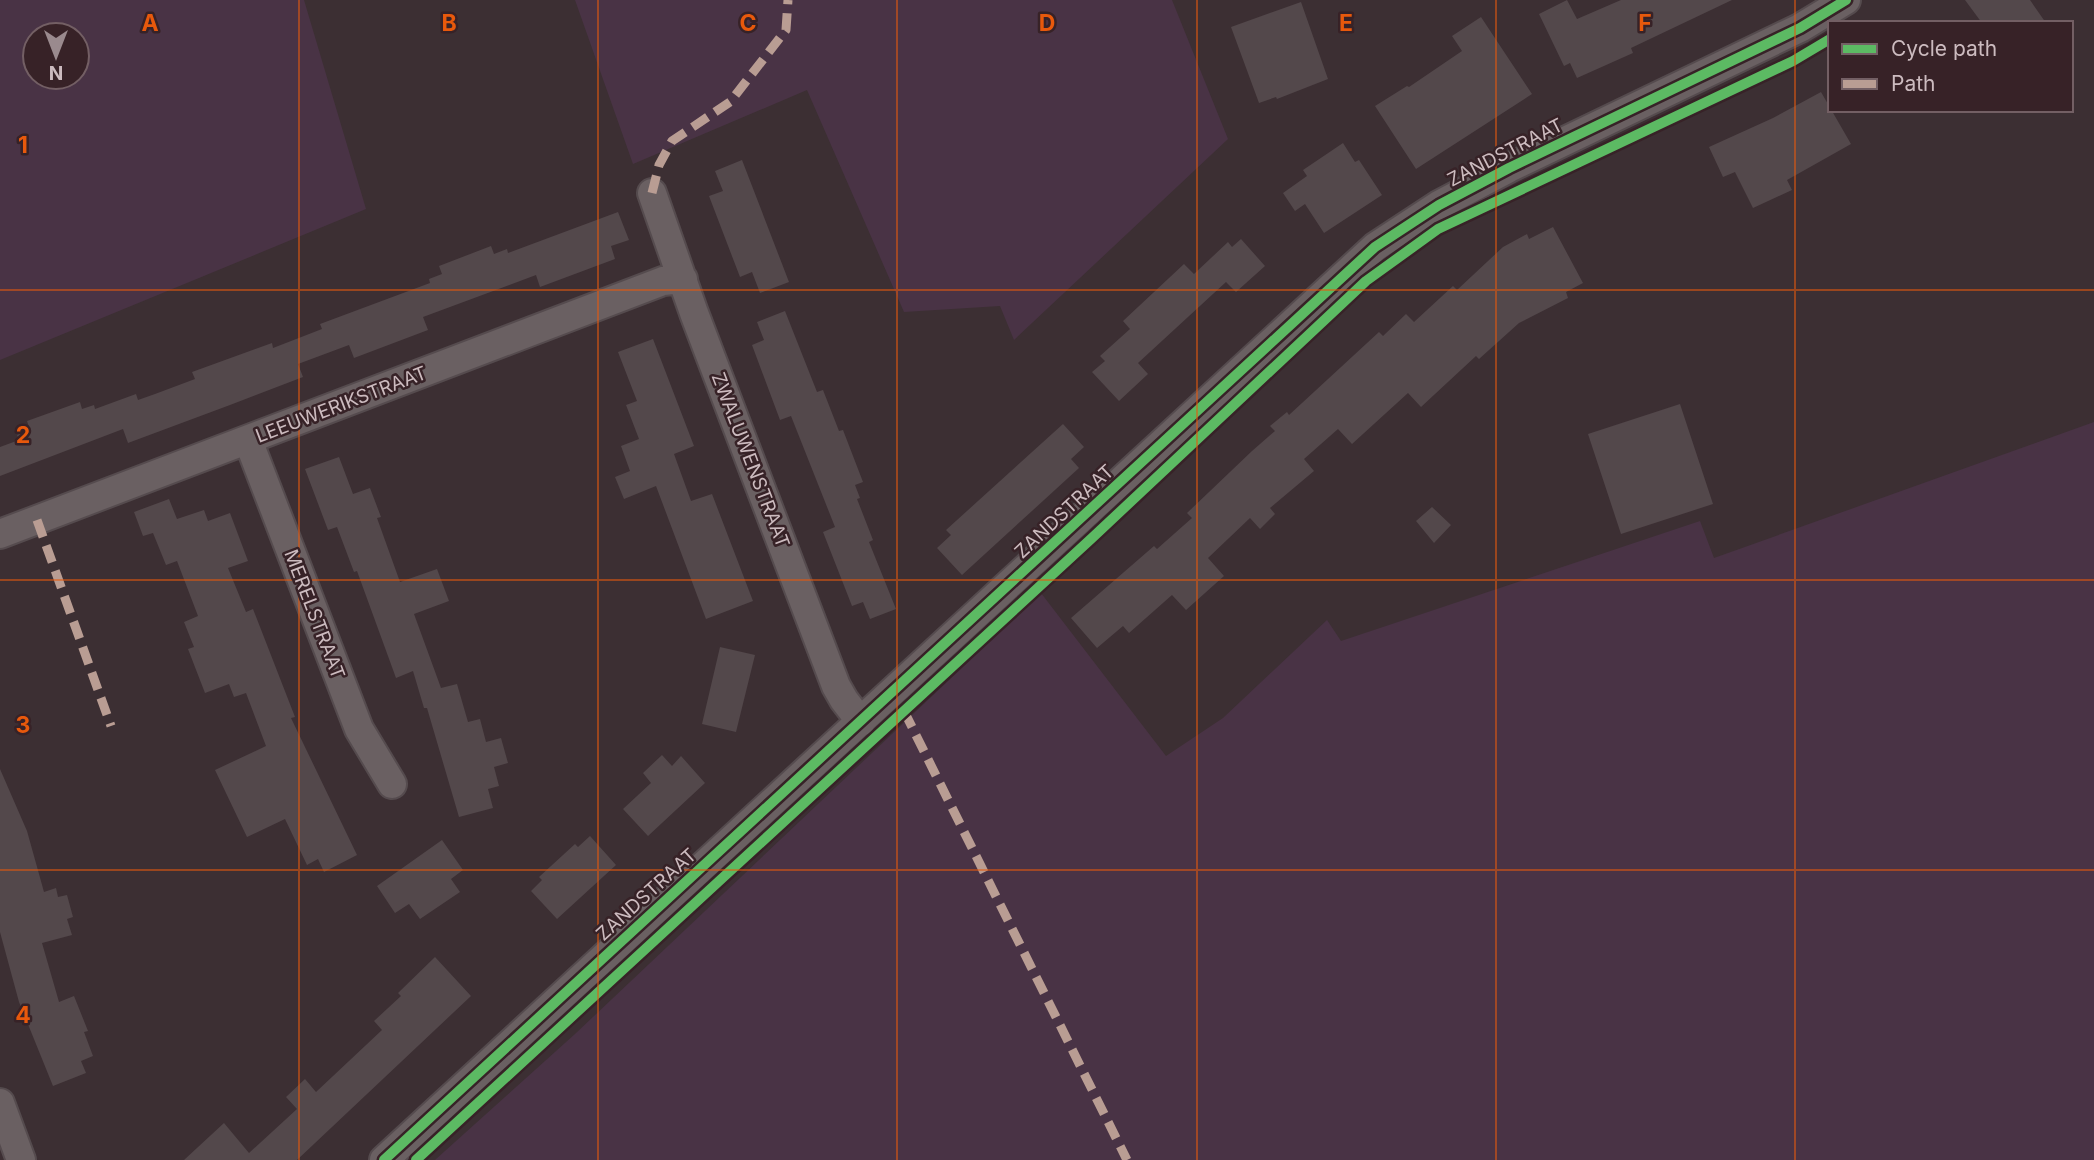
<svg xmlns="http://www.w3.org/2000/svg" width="2094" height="1160" viewBox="0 0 2094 1160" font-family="Inter,sans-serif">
<rect width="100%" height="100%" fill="#3c2f33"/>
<!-- green -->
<path fill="#493345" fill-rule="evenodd" d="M0 0H304L366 209 0 360ZM77 35V77H35V35Z
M575 0H1172L1228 139 1014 340 1000 306 904 312 807 90 633 164Z
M2094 422V1160H435L575 1034 1041 593 1166 756 1223 718 1327 620 1341 641 1700 521 1714 558Z"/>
<!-- building -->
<path fill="#53484b" d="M1567 0 1577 19 1621 0H1732L1631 48 1633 53 1577 78 1570 63 1564 66 1539 14Z
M1965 0H2030L2046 23H1982Z
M1301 2 1328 79 1277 99 1276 97 1259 103 1231 27Z
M1481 17 1532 94 1416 169 1375 106 1407 86 1409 87 1462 51 1452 36Z
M1821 92 1851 144 1787 180 1792 190 1753 208 1735 172 1723 177 1709 147 1773 118Z
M1343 143 1355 162 1359 160 1382 195 1324 233 1305 204 1295 211 1283 193 1307 176 1303 170Z
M742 160 789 282 760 293 752 272 740 277 709 196 723 191 715 171Z
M618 212 629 240 611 246 615 259 540 287 536 275 423 317 428 330 354 358 349 345 298 364 303 377 230 405 128 443 123 429 0 476V447L19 440 17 435 30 430 27 421 80 402 82 409 94 405 95 409 136 394 138 400 155 394 195 379 192 372 272 343 273 348 322 329 320 324 430 283 429 279 442 274 439 266 491 246 494 254 507 249 508 253Z
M1553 227 1583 283 1566 292 1568 298 1519 323 1479 359 1476 356 1421 407 1408 393 1352 444 1338 429 1304 459 1314 471 1270 508 1275 514 1260 529 1250 518 1208 558 1224 576 1186 610 1172 595 1129 633 1123 626 1097 648 1071 618 1154 546 1157 549 1192 518 1187 513 1252 451 1275 431 1270 426 1287 412 1289 415 1379 332 1383 336 1406 314 1414 322 1453 286 1457 290 1503 247 1527 234 1529 239Z
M1241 239 1265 266 1236 292 1226 282 1138 363 1148 374 1119 401 1092 372 1105 361 1100 356 1130 329 1123 321 1184 264 1194 274 1228 242 1232 247Z
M785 311 817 392 823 390 839 431 843 430 863 482 855 485 860 498 857 499 873 540 869 542 896 609 870 619 863 602 852 606 823 532 835 527 791 416 780 420 752 345 764 340 757 322Z
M653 339 694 446 674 454 691 501 712 494 753 601 706 619 656 486 624 499 615 477 630 471 621 446 639 439 626 405 637 401 618 352Z
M1680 404 1713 504 1621 534 1588 434Z
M1063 424 1084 447 1071 459 1079 468 962 575 937 548 951 535 946 530Z
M339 457 353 494 370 488 381 517 377 518 400 582 437 569 449 601 414 614 441 688 457 684 468 722 480 719 486 742 501 738 508 763 494 767 499 786 488 789 493 808 459 817 427 708H424L413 671 396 678 357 571 354 572 337 527 328 530 305 469Z
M169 499 177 519 204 510 208 521 230 513 248 561 228 568 246 612 253 609 295 717 291 718 357 855 324 872 318 859 307 865 285 819 247 837 215 770 266 746 246 693 234 697 229 684 205 693 188 649 194 647 184 622 198 616 177 561 166 565 153 533 143 536 134 512Z
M1432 507 1451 525 1434 543 1416 521Z
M720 647 755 655 736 732 702 724Z
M662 755 672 766 681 756 705 783 648 836 623 809 651 783 643 773Z
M0 769 27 831 44 892 56 888 58 897 67 895 73 917 67 919 72 935 42 943 59 1002 74 996 88 1031 84 1032 93 1056 81 1061 86 1073 53 1086 19 1002 0 932Z
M590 836 616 865 557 919 531 891 542 880 539 877 575 844 578 847Z
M442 840 463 870 451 879 460 892 420 919 409 904 395 913 377 886Z
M435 957 471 996 297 1160H184L224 1123 249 1153 297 1109 286 1097 305 1079 316 1092 382 1030 374 1021 401 996 398 993Z"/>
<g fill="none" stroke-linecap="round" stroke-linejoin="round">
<defs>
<path id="street" d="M652 193 694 313 836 686 844 700 861 722
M248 440 359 729 392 784
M0 534 663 281 683 279
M0 1103 21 1160
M384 1160 1375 247 1439 205 1509 168 1800 28 1846 0"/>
</defs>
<!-- street casing -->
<use href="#street" stroke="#554b4e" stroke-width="32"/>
<!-- street -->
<use href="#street" stroke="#6a6062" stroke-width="28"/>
<!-- quiet -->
<path stroke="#b99d93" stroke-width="9" stroke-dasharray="18 9" stroke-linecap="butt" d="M652 193 659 165 672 141 730 102 786 30 788 0
M37 520 111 726
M904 711 1127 1160"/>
<defs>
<path id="cycleway" d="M384 1160 1375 247 1439 205 1509 168 1800 28 1846 0
M416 1160 1092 538 1366 281 1438 229 1793 61 1830 39"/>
</defs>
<!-- cycleway casing -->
<use href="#cycleway" stroke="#372227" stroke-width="15"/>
<!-- cycleway -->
<use href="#cycleway" stroke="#5cba63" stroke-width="10"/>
</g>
<!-- grid -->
<path fill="none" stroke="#e8590c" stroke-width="2" stroke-opacity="0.55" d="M299 0V1160M598 0V1160M897 0V1160M1197 0V1160M1496 0V1160M1795 0V1160M0 290H2094M0 580H2094M0 870H2094"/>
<g text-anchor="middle" stroke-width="5" stroke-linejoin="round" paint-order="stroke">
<!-- street labels -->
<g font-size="19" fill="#ccbbbf" stroke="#372227">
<text transform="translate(1505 152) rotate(-27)" y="7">ZANDSTRAAT</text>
<text transform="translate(341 404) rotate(-21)" y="7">LEEUWERIKSTRAAT</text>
<text transform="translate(751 460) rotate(69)" y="7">ZWALUWENSTRAAT</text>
<text transform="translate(1064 511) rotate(-43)" y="7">ZANDSTRAAT</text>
<text transform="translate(315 614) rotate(69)" y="7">MERELSTRAAT</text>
<text transform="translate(646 894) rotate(-42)" y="7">ZANDSTRAAT</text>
</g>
</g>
<g font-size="23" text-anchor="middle" font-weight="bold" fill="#e8590c" stroke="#372227" stroke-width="5" stroke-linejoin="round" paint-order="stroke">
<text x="150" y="31">A</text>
<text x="449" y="31">B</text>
<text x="748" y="31">C</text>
<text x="1047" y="31">D</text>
<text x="1346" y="31">E</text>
<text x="1645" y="31">F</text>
<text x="23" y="153">1</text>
<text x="23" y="443">2</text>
<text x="23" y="733">3</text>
<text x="23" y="1023">4</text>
</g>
<!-- legend -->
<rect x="1828" y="21" width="245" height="91" fill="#372227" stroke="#735f64" stroke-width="2"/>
<rect x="1842" y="44" width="35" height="10" fill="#5cba63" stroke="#735f64" stroke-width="2"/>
<text x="1891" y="56" font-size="21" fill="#ccbbbf">Cycle path</text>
<rect x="1842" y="79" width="35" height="10" fill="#b99d93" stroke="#735f64" stroke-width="2"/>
<text x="1891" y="91" font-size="21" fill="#ccbbbf">Path</text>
<!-- north arrow -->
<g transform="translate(56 56) rotate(180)"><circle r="33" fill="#372227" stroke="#735f64" stroke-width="2"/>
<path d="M0-5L12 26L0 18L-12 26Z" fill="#9a8a8e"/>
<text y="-10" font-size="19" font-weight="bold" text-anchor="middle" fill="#ccbbbf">N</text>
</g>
</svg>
